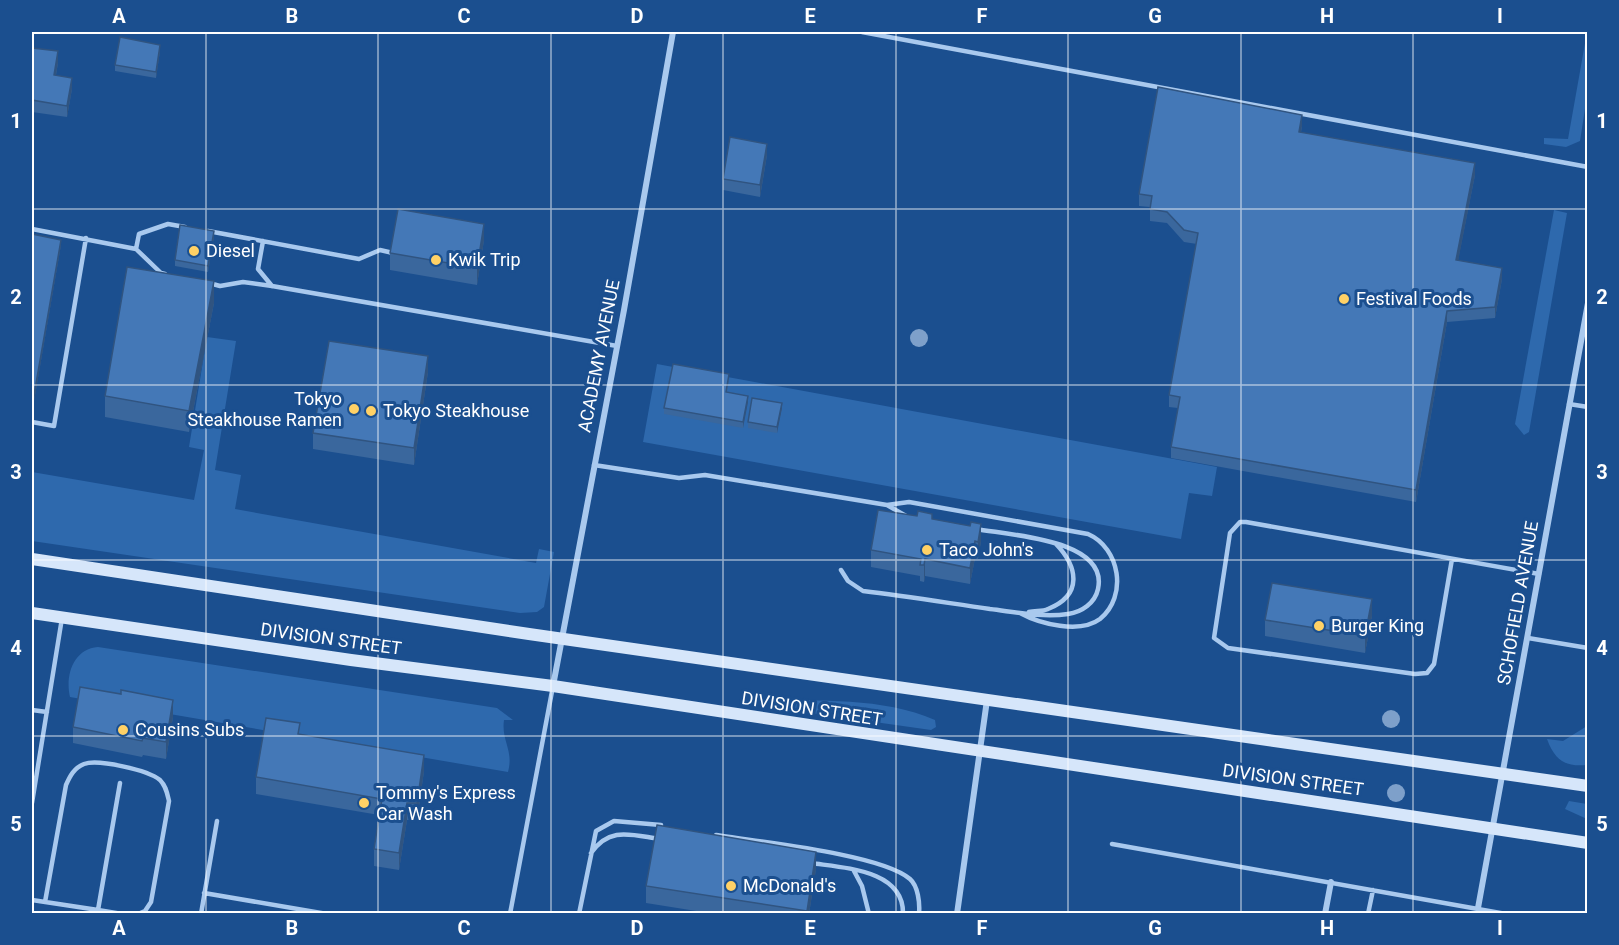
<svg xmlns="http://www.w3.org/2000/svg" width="1619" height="945" viewBox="0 0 1619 945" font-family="Roboto,sans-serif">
<rect width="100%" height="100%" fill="#1b4f8f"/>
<!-- green -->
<path fill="#2e69ad" d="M1587 32V96L1580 141 1566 147 1544 144V138L1568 139Z
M1554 210 1567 213 1529 432 1524 435 1515 424Z
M207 337 236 341 215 470 241 475 235 509 536 563 539 549 554 552 544 607 537 612 520 613 32 541V472L194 500 204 450 189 447Z
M657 364 1217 467 1212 496 1189 493 1181 539 643 442Z
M98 647 497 708 513 720H504C501 741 514 750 508 772L70 697C65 676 73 649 98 647Z
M755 699C814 702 880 696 935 720L936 727 931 730 783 709 755 702Z
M1587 726V765C1566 767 1555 761 1547 739L1563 741Z
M1569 801 1587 804V819L1565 809Z"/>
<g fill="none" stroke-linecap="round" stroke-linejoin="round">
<!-- lane -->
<path stroke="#a9c9ee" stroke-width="4.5" d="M862 32 1588 167
M32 229 136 249 161 273 165 274
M208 231 359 259 380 250 393 253
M263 241 258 269 272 286
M136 249 139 234 168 224 185 227
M209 283 220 286 243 282 272 286 617 346
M1569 404 1588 407
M32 422 54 426 86 238
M594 465 679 478 705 475 887 505 909 502 1088 534C1120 548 1128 596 1100 619 1080 634 1040 624 1020 613
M887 505 906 516
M1452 559 1434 664 1427 673 1415 674 1228 648 1214 638 1230 533 1240 522H1246L1539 574
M841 570 848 581 863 591C905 596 948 603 990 609 1015 612 1043 618 1068 614 1082 612 1095 603 1098 589 1109 539 1008 535 976 529
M1029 612C1035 610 1042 612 1048 609 1083 595 1078 567 1056 544
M1528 638 1588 648
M32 710 47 712
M32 803 62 618
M716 835C759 842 881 854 910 879 918 886 920 903 919 914
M1112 844 1506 914
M591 853C610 826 631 835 661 839
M811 863C845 868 904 870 903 914
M854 871 862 886 869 914
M204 893 327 914
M32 900 98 910 120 783
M45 902 66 785C70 776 74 768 84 764 98 759 148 770 160 780 166 786 167 793 169 801L151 902 145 911 138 914
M98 910 122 914
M201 914 217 821
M510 914 553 686
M579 914 596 831 614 821 661 825
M1368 914 1373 890"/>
<!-- street -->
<path stroke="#a9c9ee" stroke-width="6" d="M553 686 624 310 673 32
M1478 908 1588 303
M957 914 987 700
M1325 914 1331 882"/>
<!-- secondary -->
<path stroke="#d6e6fa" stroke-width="12" d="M32 559 529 634 1588 786
M32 613 351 660 553 686 1588 843"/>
</g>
<!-- trees -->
<g fill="#7ea0ca">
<circle cx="919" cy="338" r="9"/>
<circle cx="1391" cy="719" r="9"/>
<circle cx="1396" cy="793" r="9"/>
</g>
<!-- wall -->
<path fill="#3a679d" d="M32 48 58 63 56 75 72 89 67 117 32 112Z
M160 51 156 78 115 71V65Z
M1302 126 1301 132 1475 175 1458 260 1502 279 1495 318 1447 322 1416 502 1171 458V447L1178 408 1169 407V395L1197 244 1184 242 1167 223 1150 221V207L1139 206V194Z
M767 155 760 197 723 190V179Z
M32 234 61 245 34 401H32Z
M214 237 208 272 175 266V260Z
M484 240 477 285 390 270V253Z
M214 303 189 432 105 417V396Z
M428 372 414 465 313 449V433Z
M729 380 727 393 748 402 743 428 664 414V408Z
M782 408 777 433 748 428V422Z
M932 519 981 541 978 559 975 558 970 584 925 576 924 582 920 581V576L871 567V550Z
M1372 616 1365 653 1265 636V620Z
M173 717 166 759 143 755 142 757 73 743V727Z
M300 735 424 771 417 820H407L399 870 374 866V849L379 815 256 794V777Z
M816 869 809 914H715L646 903V886Z"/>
<!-- shaded-wall -->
<path fill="#305480" d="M160 45V51L156 78V72Z
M58 51V63L54 86V75Z
M72 78V89L67 117V106Z
M1302 115V126L1299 143V132Z
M767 144V155L760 197V185Z
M1475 163V175L1456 272V260Z
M484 224V240L477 285V268Z
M214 231V237L208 272V266Z
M61 240V245L34 401V395Z
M1502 268V279L1495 318V307Z
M214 281V303L189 432V411Z
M1447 311V322L1416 502V490Z
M428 356V372L414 465V448Z
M748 396V402L743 428V422Z
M782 403V408L777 433V427Z
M981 524V541L978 559V542Z
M975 541V558L970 584V568Z
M925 559V576L924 582V565Z
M1372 599V616L1365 653V636Z
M173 700V717L166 759V742Z
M424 755V771L417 820V803Z
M407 803V820L399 870V853Z
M816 852V869L809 914H807Z"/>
<!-- building -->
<path fill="#4478b7" stroke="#305480" stroke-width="1.5" d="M120 37 160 45 156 72 115 65Z
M32 48 58 51 54 75 72 78 67 106 32 100Z
M1158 87 1302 115 1299 132 1475 163 1456 260 1502 268 1495 307 1447 311 1416 490 1171 447 1180 397 1169 395 1198 233 1184 230 1167 212 1150 209 1152 196 1139 194Z
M730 137 767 144 760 185 723 179Z
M398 209 484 224 477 268 390 253Z
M180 225 214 231 208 266 175 260Z
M32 234 61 240 34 395H32Z
M127 267 214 281 189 411 105 396Z
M329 341 428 356 414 448 313 433Z
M673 364 729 374 726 392 748 396 743 422 664 408Z
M752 398 782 403 777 427 748 422Z
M878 510 917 516 918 511 932 514V519L970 526 971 522 981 524 978 542 975 541 970 568 925 559 924 565H920L921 559 871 550Z
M1272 583 1372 599 1365 636 1265 620Z
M80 687 121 694V690L173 700 166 742 143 738 142 741 73 727Z
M266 718 300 723 298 734 424 755 417 803H407L399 853 374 849 382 799 256 777Z
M657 825 816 852 807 911 646 886Z"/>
<!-- grid -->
<path fill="none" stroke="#fff" stroke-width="1.5" stroke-opacity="0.55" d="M206 32V914M378 32V914M551 32V914M723 32V914M896 32V914M1068 32V914M1241 32V914M1413 32V914M32 209H1588M32 385H1588M32 560H1588M32 736H1588"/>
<!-- markers -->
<g fill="#ffd166" stroke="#1b4f8f" stroke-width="2">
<circle cx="194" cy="251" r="6"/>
<circle cx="436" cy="260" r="6"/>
<circle cx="1344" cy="299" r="6"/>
<circle cx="354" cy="409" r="6"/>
<circle cx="371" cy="411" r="6"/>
<circle cx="927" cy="550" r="6"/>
<circle cx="1319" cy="626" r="6"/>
<circle cx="123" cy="730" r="6"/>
<circle cx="364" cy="803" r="6"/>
<circle cx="731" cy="886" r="6"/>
</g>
<g text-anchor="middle" stroke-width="6" stroke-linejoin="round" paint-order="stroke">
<!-- poi labels -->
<g font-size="18" fill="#fff" stroke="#1b4f8f" text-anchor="start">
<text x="206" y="257">Diesel</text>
<text x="448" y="266">Kwik Trip</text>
<text x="1356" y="305">Festival Foods</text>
<text x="342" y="405" text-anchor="end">Tokyo<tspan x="342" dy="21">Steakhouse Ramen</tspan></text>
<text x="383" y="417">Tokyo Steakhouse</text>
<text x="939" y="556">Taco John's</text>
<text x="1331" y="632">Burger King</text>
<text x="135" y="736">Cousins Subs</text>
<text x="376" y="799">Tommy's Express<tspan x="376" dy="21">Car Wash</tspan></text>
<text x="743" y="892">McDonald's</text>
</g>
<!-- street labels -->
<g font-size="18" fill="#fff" stroke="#1b4f8f">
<text transform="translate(599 356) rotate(-79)" y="6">ACADEMY AVENUE</text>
<text transform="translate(1518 603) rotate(-80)" y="6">SCHOFIELD AVENUE</text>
<text transform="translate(331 639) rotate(8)" y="6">DIVISION STREET</text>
<text transform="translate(812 709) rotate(9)" y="6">DIVISION STREET</text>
<text transform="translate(1293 780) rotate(8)" y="6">DIVISION STREET</text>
</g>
</g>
<!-- border -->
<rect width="1619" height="945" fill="none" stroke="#1b4f8f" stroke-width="66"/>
<rect x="33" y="33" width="1553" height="879" fill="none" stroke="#fff" stroke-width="2"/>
<g font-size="20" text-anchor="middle" font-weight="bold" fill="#fff">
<text x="119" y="23">A</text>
<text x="292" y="23">B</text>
<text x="464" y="23">C</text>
<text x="637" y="23">D</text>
<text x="810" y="23">E</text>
<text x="982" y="23">F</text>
<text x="1155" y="23">G</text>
<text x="1327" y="23">H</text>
<text x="1500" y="23">I</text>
<text x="16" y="128">1</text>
<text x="1602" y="128">1</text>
<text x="16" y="304">2</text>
<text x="1602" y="304">2</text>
<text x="16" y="479">3</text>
<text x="1602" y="479">3</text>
<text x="16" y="655">4</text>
<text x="1602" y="655">4</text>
<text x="16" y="831">5</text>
<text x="1602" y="831">5</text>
<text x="119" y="935">A</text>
<text x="292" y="935">B</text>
<text x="464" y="935">C</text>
<text x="637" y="935">D</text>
<text x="810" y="935">E</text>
<text x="982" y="935">F</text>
<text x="1155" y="935">G</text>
<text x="1327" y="935">H</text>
<text x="1500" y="935">I</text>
</g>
</svg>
